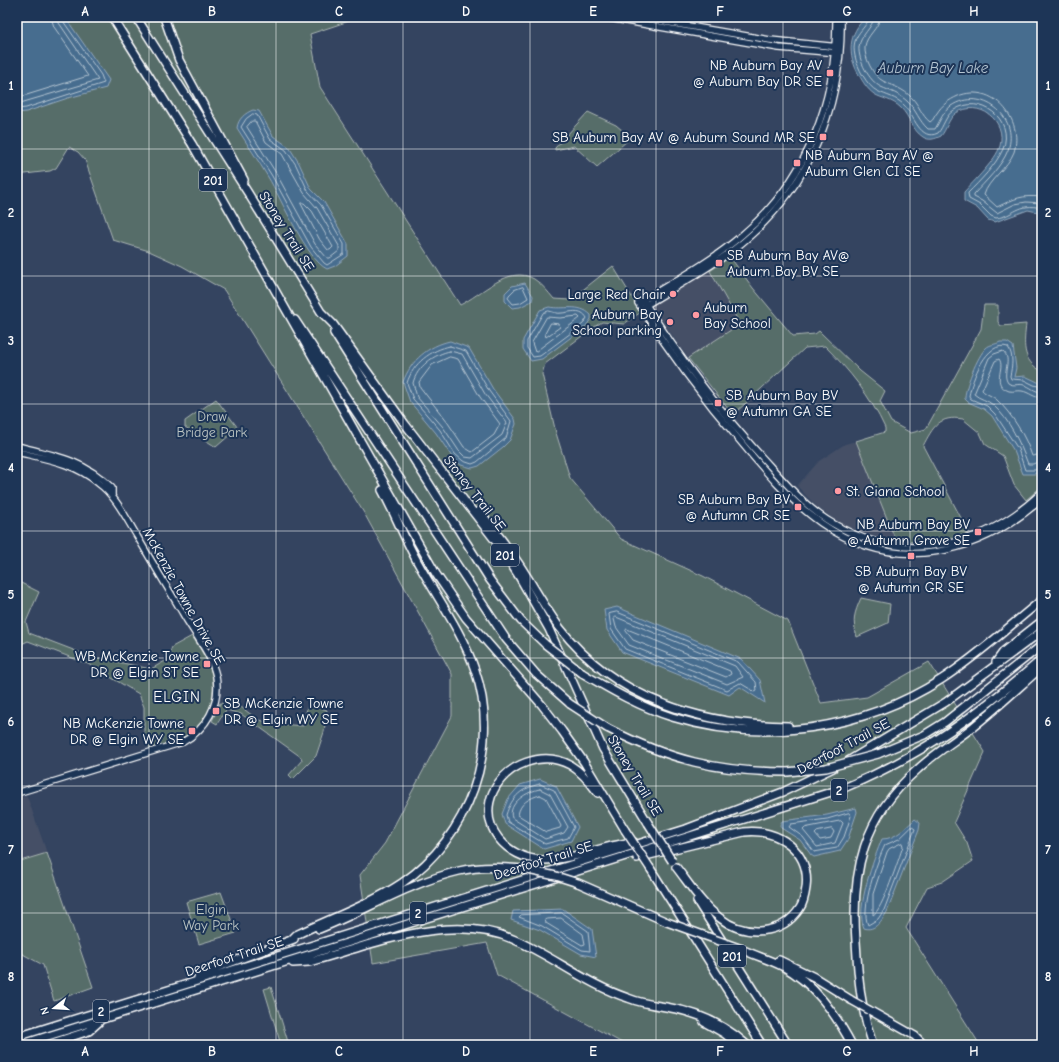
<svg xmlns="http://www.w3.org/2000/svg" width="1059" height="1062" viewBox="0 0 1059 1062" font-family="'Comic Neue',sans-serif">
<rect width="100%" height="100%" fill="#344460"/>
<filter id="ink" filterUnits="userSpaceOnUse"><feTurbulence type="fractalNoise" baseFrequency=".025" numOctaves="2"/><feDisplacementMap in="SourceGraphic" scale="8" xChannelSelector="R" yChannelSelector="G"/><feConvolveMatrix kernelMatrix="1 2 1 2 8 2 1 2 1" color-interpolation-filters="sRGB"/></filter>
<g filter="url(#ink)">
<!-- built -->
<path fill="#444f66" d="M710 271 740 324 688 358 652 306Z
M856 441 896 541 876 537 841 524 818 508 797 486 819 461 845 444Z
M27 796 47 853 17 862V798Z"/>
<!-- green -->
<path fill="#576d69" stroke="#abb6b4" d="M17 17H361L310 34 320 87 460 305C481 295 509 264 534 279 542 284 548 292 554 299L570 300 613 266 641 312 624 324 602 322 594 327 545 364 542 374 556 433 570 478 621 539 703 576 788 621 821 703 867 697 929 662 985 752 954 822 967 843 973 861 942 882 927 887 906 928 980 1045H626L497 975 487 943 373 963 360 875 385 843 452 716V674L364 513 224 290 182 266 149 251 113 240 85 160 78 152 69 147 56 168 50 171 17 175Z
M588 112 616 125 629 136 627 141 597 167 574 146 555 150V148Z
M730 257 753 288 793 336 815 334 819 331 860 371 885 391 880 401 891 422 911 433 926 429 981 329 984 305H998V322L1001 326 1026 324C1024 343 1021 361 1042 371V486L1026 500 1014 485 1003 456 985 444 980 433 963 419C939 415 933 427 923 446L969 533C945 541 922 543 896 541L856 441 885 432V428C871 397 849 370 825 346L805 348 733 415 688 358 740 324 710 271Z
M216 399 238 428 216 447 185 427V421Z
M17 581 39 592 26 622 29 633 89 656 151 669 167 660 172 647 192 636C199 647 207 659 211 671 218 695 208 723 187 736 176 743 162 745 150 749L144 731V707L139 694 88 664 28 641 17 646Z
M861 598 890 604 888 623 857 637C852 620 854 614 861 598Z
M220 703 241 707 257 719 269 723 303 726 308 704 327 710 324 732 316 756 293 779 289 775 302 760 301 757 241 714 226 710 217 724 212 721Z
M47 853 93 987 54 1001 43 965 17 951V862Z
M221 892 236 933 199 944 186 902Z
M271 987 289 1045H281L264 989Z"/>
<!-- water -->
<path fill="#476d8f" stroke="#91a7bc" d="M31 17H65L109 80 106 88 68 98 26 112 17 113V19Z
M866 17H1042V213L1028 210 995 222 988 220 977 208 964 201V192C974 181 996 160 1000 146 1007 120 979 99 956 113 948 119 947 129 941 136 935 139 929 141 923 137 912 130 910 117 901 108 892 99 882 99 874 94 867 89 863 82 859 75 847 54 848 34 866 17Z
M253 110 259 111 273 136 289 147 299 163 311 189 324 202 348 244V256L335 266 327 269C307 260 281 198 268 177 258 160 247 144 237 128 238 119 245 113 253 110Z
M525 283 533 296 532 301 520 307 512 308 505 301V293L512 286Z
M549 307C564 310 579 303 591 315V319L586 326 542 359 531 361 523 349V340L540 310Z
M450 341 469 348 493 389 515 419 516 424 510 440 503 447 479 466 472 468 461 465 452 457 436 433 410 402 403 382C411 360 428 346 450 341Z
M1000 342H1007L1013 346 1016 368 1014 377 1025 376 1042 384V467L1035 474H1023L1014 451 992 416 984 409 968 402 965 399C964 389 978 355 986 348 990 344 995 345 1000 342Z
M617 607 741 659 760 680 765 703 740 687 729 695 622 652 607 630 604 610Z
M540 779 556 786 578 827 571 841 544 849 505 824 502 814 508 799 520 785Z
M856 808 857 812 848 839 840 851 814 857 811 855 800 840 781 828 780 825 782 821 827 815Z
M915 819 920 823 919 830 887 912C882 920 875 932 864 928 855 909 874 858 882 839 896 839 905 828 915 819Z
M563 909 592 929 596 957 581 954 540 930 511 920 513 911Z"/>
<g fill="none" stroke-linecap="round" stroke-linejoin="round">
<!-- shore -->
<path stroke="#b5c5d2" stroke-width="1" d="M869 17C867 30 850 33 855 56 857 67 867 86 877 91 887 96 896 97 904 105 914 115 920 142 938 133 944 126 945 116 954 110 980 93 1015 119 1003 149 996 165 980 181 968 193L969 199 980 205 991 216 996 218C1015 216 1017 202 1042 208
M874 17C873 28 860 35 859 47 858 60 869 81 881 87 890 91 900 94 908 102 916 110 919 121 928 129H935C940 121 943 112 951 106 981 86 1020 116 1008 150 1002 166 985 182 974 194V197L982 201 997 213 1015 204 1026 202 1042 203
M880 17C879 29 866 35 865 47 864 57 873 76 883 81 893 86 904 89 912 98 919 105 922 116 930 122 934 120 934 116 937 113 942 105 949 100 958 96 993 82 1024 119 1014 152 1008 168 988 180 984 195L997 207C1016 198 1021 195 1042 197
M17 98 88 76 54 27 51 17
M17 104 98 80 59 23 57 17
M17 109 26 108 104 83 101 75 63 21 62 17
M253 114 257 115 270 139 286 150 296 165 308 191 321 205 344 244V254L327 265 324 263 311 247 272 176 241 127 246 119Z
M252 121H255L266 142 282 154 304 193 317 208 339 246V251L330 258H327L315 244 276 173 247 127Z
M301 203H304L312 211 333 247 330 250H328L320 240Z
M523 287 528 298 520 303 513 304 508 298 509 295 514 290Z
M549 311C553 312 558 314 562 313 572 312 581 308 587 318L583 324 540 356 533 357 527 348V341L543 313Z
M547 317 560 318 578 316 580 318 535 352 532 343Z
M551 323 559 324 560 327 546 337 545 334Z
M450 346 466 351 489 391 511 421 506 438 477 462 472 464 463 461 455 454 440 430 413 399 407 383C413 363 431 350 450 346Z
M450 351 462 354 485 394 507 423 502 435 472 458 465 457 459 451 443 427 417 397 413 383C417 367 434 354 450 351Z
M450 357 458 359 480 397 500 424 494 435 472 452 464 447 448 423 420 387 419 382 432 365Z
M1042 387 1034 385 1024 380 1011 379 1010 376C1012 366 1014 356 1008 347 986 340 972 380 969 396L971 399 987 406 995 414 1018 449 1025 470H1035L1042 466
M1042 392C1034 392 1030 386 1024 385 1018 383 1014 387 1008 383 1001 373 1013 360 1003 351L994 354 989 358 974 394C979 399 988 400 993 405 1010 420 1020 443 1028 464H1033L1042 460
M1042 398C1034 398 1029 392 1022 391 1017 390 1014 392 1009 391 990 384 1006 368 999 359L995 361 982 390C985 394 993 396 997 400 1012 414 1026 437 1032 456L1042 454
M617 612 738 662 756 682 757 691 755 692 740 683 727 690 625 649 611 629 609 614Z
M616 617 735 666 743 677 727 684 629 645 616 627 614 619Z
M627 629 730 671 731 674 726 677 633 640 626 631Z
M540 784 554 790 574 827 568 838 545 844 508 822 506 815C512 796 522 788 540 784Z
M540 789 550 794 568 827 564 833 545 839 512 818C507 803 528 791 540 789Z
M540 795 546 798 561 826 560 828 546 832 518 815C520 803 529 798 540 795Z
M849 813 851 816 844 837 837 848 814 852 803 837 789 827 791 824 827 819Z
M841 821 843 823 835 843 817 847 803 830 805 828Z
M912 827 915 829 884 910 878 919 868 925C860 909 877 861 885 845L899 839Z
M832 829 834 832 831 838 820 840 815 834 817 832Z
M902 843 903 846C899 858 882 911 873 915V894L887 852 889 849Z
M562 913 588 931 590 951 582 950 542 926 519 917 521 915Z
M547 919 561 918 583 934 585 944 582 945 546 923 545 920Z"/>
<defs>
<path id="secondary" d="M603 17 779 48 839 53
M636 17 770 40 839 47
M836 17C837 100 807 181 742 235 711 262 673 282 638 303 669 352 703 398 740 441 764 470 790 501 821 523 895 575 977 556 1042 499
M643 300C680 359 722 414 770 466 788 486 808 509 832 523 904 566 984 548 1042 492
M643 307C673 288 705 271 733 250 808 193 843 109 841 17
M17 446C54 455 84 460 112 488V496
M17 452C46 459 75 463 98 483 116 496 126 518 137 536 152 562 167 587 182 612 193 632 211 653 216 676 221 705 206 729 183 742L17 793"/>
<path id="highway" d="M112 17 192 144 436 574 466 618 542 705 562 731 584 762 625 830
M136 17 248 193 321 312 333 324 405 424 501 548 520 578 549 629 603 749 648 823
M164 17 179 60 244 180
M295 320 506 639 536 674 570 704
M334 333 490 580 521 621 545 644
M479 511C493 528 507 546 519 564 533 585 545 608 560 628 615 699 701 725 788 726
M996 662 1004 651 1042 621
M582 673C611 690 640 707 672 717 762 745 863 730 942 679 978 656 1009 626 1042 600
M607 728C670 760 717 772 787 772
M878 754 924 735 945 722 1042 645
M848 761 946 702 1042 631
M598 793C590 782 582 772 570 765 543 750 506 764 493 792 478 827 507 858 541 860 572 861 603 845 634 842
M637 858 744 832C778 828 811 851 806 888 805 895 804 902 800 908 782 936 744 937 720 918 702 905 690 885 676 867
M650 868 762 1045
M578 883 667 922
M697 901 788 1045
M319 929C365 911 411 882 459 871 480 866 502 867 523 869
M291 940 296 935C331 918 369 905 402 883 469 837 502 748 475 670 462 632 438 599 418 563 405 540 395 514 382 490
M739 948C753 955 768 959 782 966 814 983 835 1013 852 1045
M779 960 814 977 851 1000
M293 963 309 962C372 945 451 911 515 940 554 957 588 985 628 998 640 1003 653 1005 666 1007 697 1012 724 1024 747 1045
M198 978 213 969 294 939
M869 1010 915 1036 924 1045
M704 1022 725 1034 738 1045
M17 1037 686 829 783 792 833 768
M19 1045 844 788C923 755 977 715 1042 659
M46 1045 89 1031 99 1022
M873 1045C861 1011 858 977 856 941 851 871 863 817 918 769 935 753 955 741 973 727 997 708 1019 687 1042 667"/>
</defs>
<!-- secondary casing -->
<use href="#secondary" stroke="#fff" stroke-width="8"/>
<!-- highway casing -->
<use href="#highway" stroke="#fff" stroke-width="10"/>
<!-- secondary -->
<use href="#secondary" stroke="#1d3557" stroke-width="5.5"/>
<!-- highway -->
<use href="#highway" stroke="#1d3557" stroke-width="7"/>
<defs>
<path id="highway-bridge" d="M545 644 582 673
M570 704 607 728
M787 772 826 768 878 754
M648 823 672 861
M625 830 650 868
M523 869 556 876 578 883
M667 922 739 948
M851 1000 869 1010"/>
</defs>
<!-- highway-bridge casing -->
<use href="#highway-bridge" stroke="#fff" stroke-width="10" stroke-linecap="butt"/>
<!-- highway-bridge -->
<use href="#highway-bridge" stroke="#1d3557" stroke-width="7"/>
</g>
</g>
<!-- grid -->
<path fill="none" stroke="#fff" stroke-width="1" stroke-opacity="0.55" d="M149 17V1045M276 17V1045M403 17V1045M530 17V1045M656 17V1045M783 17V1045M910 17V1045M17 149H1042M17 276H1042M17 404H1042M17 531H1042M17 658H1042M17 786H1042M17 913H1042"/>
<!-- markers -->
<g fill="#ff9aa2" stroke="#1d3557" stroke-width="1.5">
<rect x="826" y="69" width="8" height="8" rx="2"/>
<rect x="819" y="133" width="8" height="8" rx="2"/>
<rect x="793" y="159" width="8" height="8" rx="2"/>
<rect x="715" y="259" width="8" height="8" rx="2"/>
<circle cx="673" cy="294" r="4"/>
<circle cx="696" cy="315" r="4"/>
<circle cx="670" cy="322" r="4"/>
<rect x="714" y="399" width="8" height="8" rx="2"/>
<circle cx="838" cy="491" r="4"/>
<rect x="794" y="503" width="8" height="8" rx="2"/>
<rect x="974" y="528" width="8" height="8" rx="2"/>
<rect x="907" y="552" width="8" height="8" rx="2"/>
<rect x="203" y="660" width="8" height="8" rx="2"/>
<rect x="212" y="707" width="8" height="8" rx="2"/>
<rect x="188" y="727" width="8" height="8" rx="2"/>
</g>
<g text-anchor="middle" stroke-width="4" stroke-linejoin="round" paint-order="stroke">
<!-- shield labels -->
<g fill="#1d3557" stroke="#bbc2cd" stroke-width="1">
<rect x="199" y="169" width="28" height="22" rx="3"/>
<rect x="491" y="544" width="28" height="22" rx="3"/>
<rect x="831" y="779" width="16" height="22" rx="3"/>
<rect x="410" y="902" width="16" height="22" rx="3"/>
<rect x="718" y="945" width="28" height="22" rx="3"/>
<rect x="93" y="1000" width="16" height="22" rx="3"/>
</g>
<g font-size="13" font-weight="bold" fill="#fff">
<text x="213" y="185">201</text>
<text x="505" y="560">201</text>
<text x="839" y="795">2</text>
<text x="418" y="918">2</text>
<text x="732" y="961">201</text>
<text x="101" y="1016">2</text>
</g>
<!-- poi labels -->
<g font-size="14" fill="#fff" stroke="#1d3557" text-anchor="end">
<text x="822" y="70">NB Auburn Bay AV<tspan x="822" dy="16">@ Auburn Bay DR SE</tspan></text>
<text x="815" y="142">SB Auburn Bay AV @ Auburn Sound MR SE</text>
<text x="805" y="160" text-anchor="start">NB Auburn Bay AV @<tspan x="805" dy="16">Auburn Glen CI SE</tspan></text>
<text x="727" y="260" text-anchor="start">SB Auburn Bay AV@<tspan x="727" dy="16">Auburn Bay BV SE</tspan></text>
<text x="665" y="299">Large Red Chair</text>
<text x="704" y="312" text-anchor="start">Auburn<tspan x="704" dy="16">Bay School</tspan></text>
<text x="662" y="319">Auburn Bay<tspan x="662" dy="16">School parking</tspan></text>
<text x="726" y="400" text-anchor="start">SB Auburn Bay BV<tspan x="726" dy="16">@ Autumn GA SE</tspan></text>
<text x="846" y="496" text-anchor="start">St. Giana School</text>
<text x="790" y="504">SB Auburn Bay BV<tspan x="790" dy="16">@ Autumn CR SE</tspan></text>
<text x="970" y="529">NB Auburn Bay BV<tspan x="970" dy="16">@ Autumn Grove SE</tspan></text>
<text x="911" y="576" text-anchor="middle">SB Auburn Bay BV<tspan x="911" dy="16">@ Autumn GR SE</tspan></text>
<text x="199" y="661">WB McKenzie Towne<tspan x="199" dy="16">DR @ Elgin ST SE</tspan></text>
<text x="224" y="708" text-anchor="start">SB McKenzie Towne<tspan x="224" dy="16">DR @ Elgin WY SE</tspan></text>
<text x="184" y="728">NB McKenzie Towne<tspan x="184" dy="16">DR @ Elgin WY SE</tspan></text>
</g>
<!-- street labels -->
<g font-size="14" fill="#fff" stroke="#1d3557">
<text transform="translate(287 231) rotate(58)" y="5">Stoney Trail SE</text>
<text transform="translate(475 493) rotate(52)" y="5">Stoney Trail SE</text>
<text transform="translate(184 596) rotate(61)" y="5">McKenzie Towne Drive SE</text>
<text transform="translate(843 746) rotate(-28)" y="5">Deerfoot Trail SE</text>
<text transform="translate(635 775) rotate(59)" y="5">Stoney Trail SE</text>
<text transform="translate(543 860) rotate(-17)" y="5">Deerfoot Trail SE</text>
<text transform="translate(234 956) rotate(-18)" y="5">Deerfoot Trail SE</text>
</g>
<!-- park labels -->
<g font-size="14" fill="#bcc5c3" stroke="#1d3557">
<text x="212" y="421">Draw<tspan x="212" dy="16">Bridge Park</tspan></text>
<text x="211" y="914">Elgin<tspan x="211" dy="16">Way Park</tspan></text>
</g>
<!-- water labels -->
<g font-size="15" font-style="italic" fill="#b5c5d2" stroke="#1d3557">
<text x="933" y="73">Auburn Bay Lake</text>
</g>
<!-- neighbourhood labels -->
<g font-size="15" letter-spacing="1" fill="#fff" stroke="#1d3557">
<text x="177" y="702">ELGIN</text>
</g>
</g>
<!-- margin -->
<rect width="1059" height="1062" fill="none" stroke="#1d3557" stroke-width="44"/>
<!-- north arrow -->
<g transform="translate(54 1008) rotate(253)" stroke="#1d3557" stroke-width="3" paint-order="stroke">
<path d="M0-3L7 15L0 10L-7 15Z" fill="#ffffff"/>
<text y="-6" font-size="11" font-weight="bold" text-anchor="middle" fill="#ffffff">N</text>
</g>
<rect x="22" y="22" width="1015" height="1018" fill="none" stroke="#fff" stroke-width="1.5"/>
<g font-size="13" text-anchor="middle" font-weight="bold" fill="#fff">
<text x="85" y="16">A</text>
<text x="212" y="16">B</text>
<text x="339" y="16">C</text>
<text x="466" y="16">D</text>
<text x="593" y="16">E</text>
<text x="720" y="16">F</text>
<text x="847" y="16">G</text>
<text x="974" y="16">H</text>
<text x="11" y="90">1</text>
<text x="1048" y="90">1</text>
<text x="11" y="217">2</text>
<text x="1048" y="217">2</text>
<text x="11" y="345">3</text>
<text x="1048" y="345">3</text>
<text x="11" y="472">4</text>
<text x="1048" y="472">4</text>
<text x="11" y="599">5</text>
<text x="1048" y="599">5</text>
<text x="11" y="726">6</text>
<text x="1048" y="726">6</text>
<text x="11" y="854">7</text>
<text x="1048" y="854">7</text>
<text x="11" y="981">8</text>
<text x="1048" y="981">8</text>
<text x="85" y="1056">A</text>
<text x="212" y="1056">B</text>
<text x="339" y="1056">C</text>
<text x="466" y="1056">D</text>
<text x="593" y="1056">E</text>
<text x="720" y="1056">F</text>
<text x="847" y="1056">G</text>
<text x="974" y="1056">H</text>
</g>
</svg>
